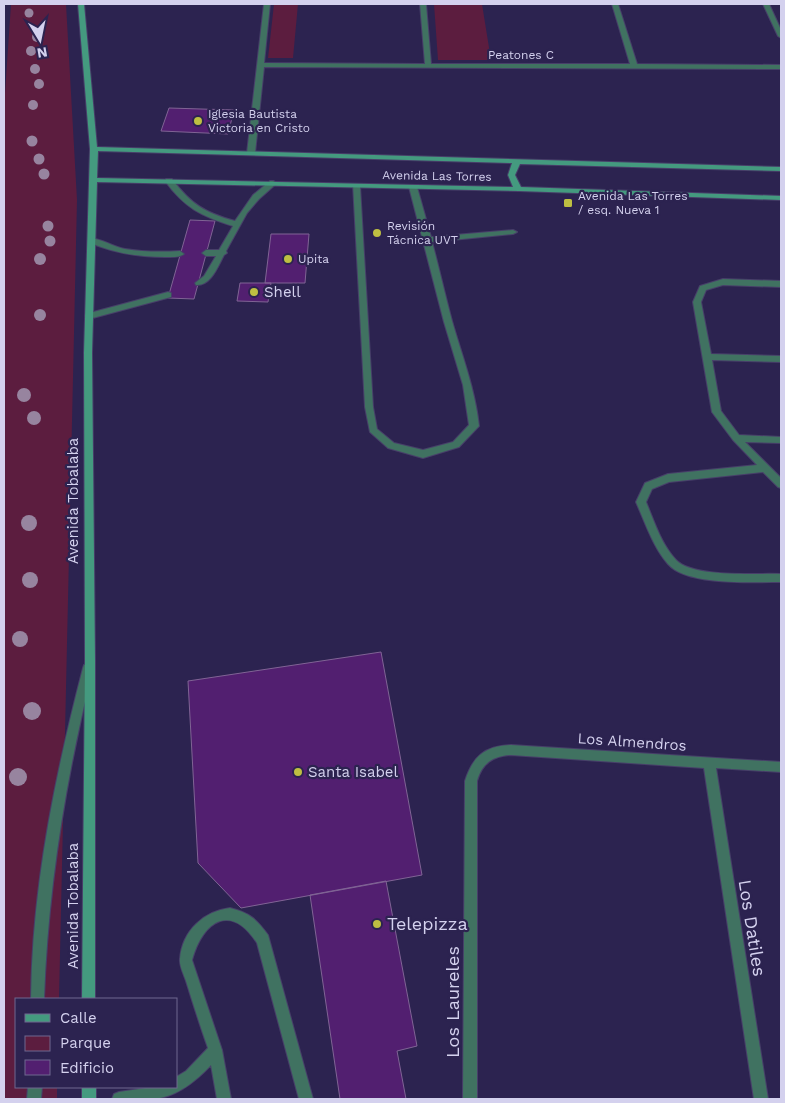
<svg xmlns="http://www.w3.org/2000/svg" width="785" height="1103" viewBox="0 0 785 1103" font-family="'Work Sans',sans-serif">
<rect width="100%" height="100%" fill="#2c2350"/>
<!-- green -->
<path fill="#5c1d3f" d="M11 4H66L77 200 59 999H16V1087H57V1099H4V108Z
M274 4H298L293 58H268Z
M434 4H482L491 60H438Z"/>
<!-- building -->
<path fill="#521f70" stroke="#806495" d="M169 108 234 110 228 134 161 131Z
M190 220 215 221 194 299 168 298Z
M271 234H309L305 283H265Z
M240 283H271L268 302 237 301Z
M381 652 422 875 241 908 198 863 188 681Z
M386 881 417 1046 397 1051 406 1099H340L310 895Z"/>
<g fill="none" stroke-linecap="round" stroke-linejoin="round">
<defs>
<path id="service" d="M166 179H172C191 204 205 213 235 221L253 195 270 181H273L277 183 259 199 247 213 226 251 227 253 224 255C218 266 211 286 196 285L195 283 204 276 216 256H206L202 253 206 250H219L233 226C201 216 185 208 165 181Z
M353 184H356L360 186 373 407 377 429 394 443 423 450 453 442 469 425 463 385 444 322 409 187 413 185 417 187 431 237 513 230 517 232 513 234 432 242C439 268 445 295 452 321 462 356 475 389 479 426L459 447 423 458 388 448 370 432 365 407Z
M88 238C98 237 114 247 125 249 143 252 162 252 180 251L184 254C179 258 172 257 165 257 138 257 114 253 88 242Z
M723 279 781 281V287L723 285 706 290 701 302 711 354 781 356V362L712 360 721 411 739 435 781 437V443L745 442 781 478V488L778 487 763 472 669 482 652 489 646 502C654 521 661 544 676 560 693 578 756 573 781 574V582C753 582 687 586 668 564 653 547 645 522 636 502L645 483 668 474 757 465 733 440 712 412 693 302 700 286Z
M168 292 171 293V297L89 319 85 316 86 314Z
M88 663 92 665 93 668C66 777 48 886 44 999H31C32 887 55 776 83 668L84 665Z
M230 908C250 913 256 919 268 935L313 1099H299L257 943C231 903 203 920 192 960L222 1050 231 1099H217L211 1065C196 1081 178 1096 155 1099 142 1101 126 1099 112 1099L114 1094 119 1092 152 1087H176V1077L186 1071 208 1048C200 1026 193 1003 186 981 184 975 179 965 180 959 182 931 204 911 230 908Z
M28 1087H42L41 1099H27Z"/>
<path id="minor" d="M264 4H270L264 63 425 64 420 4H426L431 64H630L612 4H618L637 64 781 65V69L264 67 255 153 251 155 247 153Z
M763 4H769L781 30V38L778 36Z
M511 745 781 762V772L716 768 768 1099H754L704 768 511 755C493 756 482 763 477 781V1099H463L465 781C473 756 485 746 511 745Z"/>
<path id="secondary" d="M78 4H84L97 147 781 167V171L520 164 515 175 521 187 781 196V200L519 191 97 182 92 353 95 660V999H82L85 660 84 353 90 149ZM98 151 512 163 508 175 513 187 97 178Z
M82 1087H96V1099H82Z"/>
</defs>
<!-- service casing -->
<use href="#service" stroke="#473f69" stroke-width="2"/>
<!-- minor casing -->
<use href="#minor" stroke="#473f69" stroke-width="2"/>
<!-- secondary casing -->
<use href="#secondary" stroke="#473f69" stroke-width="2"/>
<!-- service -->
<use href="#service" fill="#407261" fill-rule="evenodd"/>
<!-- minor -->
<use href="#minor" fill="#407261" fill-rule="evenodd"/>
<!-- secondary -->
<use href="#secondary" fill="#449a7f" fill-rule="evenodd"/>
</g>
<!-- trees -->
<g fill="#97849f">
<circle cx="29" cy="13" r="4.5"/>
<circle cx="37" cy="37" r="5"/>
<circle cx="31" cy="51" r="5"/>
<circle cx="35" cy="69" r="5"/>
<circle cx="39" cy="84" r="5"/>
<circle cx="33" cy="105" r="5"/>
<circle cx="32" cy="141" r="5.5"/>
<circle cx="39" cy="159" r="5.5"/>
<circle cx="44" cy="174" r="5.5"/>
<circle cx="48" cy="226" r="5.5"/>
<circle cx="50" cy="241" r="5.5"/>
<circle cx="40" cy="259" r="6"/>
<circle cx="40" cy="315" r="6"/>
<circle cx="24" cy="395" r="7"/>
<circle cx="34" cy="418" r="7"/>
<circle cx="29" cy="523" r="8"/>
<circle cx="30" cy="580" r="8"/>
<circle cx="20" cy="639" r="8"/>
<circle cx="32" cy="711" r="9"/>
<circle cx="18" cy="777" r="9"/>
</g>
<!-- markers -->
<g fill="#bebf42" stroke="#2c2350" stroke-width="2">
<circle cx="198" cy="121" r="5"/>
<rect x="563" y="198" width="10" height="10" rx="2.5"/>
<circle cx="377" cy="233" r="5"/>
<circle cx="288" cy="259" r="5"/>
<circle cx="254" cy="292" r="5"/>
<circle cx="298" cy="772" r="5"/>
<circle cx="377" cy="924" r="5"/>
</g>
<g text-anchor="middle" stroke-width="4.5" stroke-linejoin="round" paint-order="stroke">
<!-- far-street labels -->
<g font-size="12" fill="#d4d1ee" stroke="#2c2350">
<text x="521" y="59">Peatones C</text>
<text transform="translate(437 176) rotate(1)" y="4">Avenida Las Torres</text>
</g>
<!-- far-poi labels -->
<g font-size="12" fill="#d4d1ee" stroke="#2c2350" text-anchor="start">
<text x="208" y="118">Iglesia Bautista<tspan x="208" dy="14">Victoria en Cristo</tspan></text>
<text x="578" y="200">Avenida Las Torres<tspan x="578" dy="14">/ esq. Nueva 1</tspan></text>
<text x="387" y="230">Revisión<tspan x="387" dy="14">Tácnica UVT</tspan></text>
<text x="298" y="263">Upita</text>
</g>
<!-- poi labels -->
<g font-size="15" fill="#d4d1ee" stroke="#2c2350" text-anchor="start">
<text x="264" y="297">Shell</text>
<text x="308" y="777">Santa Isabel</text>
</g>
<!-- street labels -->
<g font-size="15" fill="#d4d1ee" stroke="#2c2350">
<text transform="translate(73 501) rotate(-90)" y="5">Avenida Tobalaba</text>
<text transform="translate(632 742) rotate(4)" y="5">Los Almendros</text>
<text transform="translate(73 906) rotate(-90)" y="5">Avenida Tobalaba</text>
</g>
<!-- near-poi labels -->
<g font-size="18" fill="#d4d1ee" stroke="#2c2350" text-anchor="start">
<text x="387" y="930">Telepizza</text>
</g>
<!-- near-street labels -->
<g font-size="18" fill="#d4d1ee" stroke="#2c2350">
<text transform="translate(752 928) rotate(81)" y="6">Los Datiles</text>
<text transform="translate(453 1002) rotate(-90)" y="6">Los Laureles</text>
</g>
</g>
<!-- border -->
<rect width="785" height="1103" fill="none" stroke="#d4d1ee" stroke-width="10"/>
<!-- legend -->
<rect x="15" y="998" width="162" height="90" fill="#2c2350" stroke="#6f698f"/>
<rect x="25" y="1014" width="25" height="8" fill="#449a7f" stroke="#6f698f"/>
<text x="60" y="1023" font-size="15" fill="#d4d1ee">Calle</text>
<rect x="25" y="1036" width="25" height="15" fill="#5c1d3f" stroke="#6f698f"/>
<text x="60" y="1048" font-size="15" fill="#d4d1ee">Parque</text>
<rect x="25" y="1060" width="25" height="15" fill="#521f70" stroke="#6f698f"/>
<text x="60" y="1073" font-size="15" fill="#d4d1ee">Edificio</text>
<!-- north arrow -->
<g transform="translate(40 40) rotate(170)" stroke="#2c2350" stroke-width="4" paint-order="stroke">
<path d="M0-4L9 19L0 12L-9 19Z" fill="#d4d1ee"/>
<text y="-8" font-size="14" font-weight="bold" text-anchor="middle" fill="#d4d1ee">N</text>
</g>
</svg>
